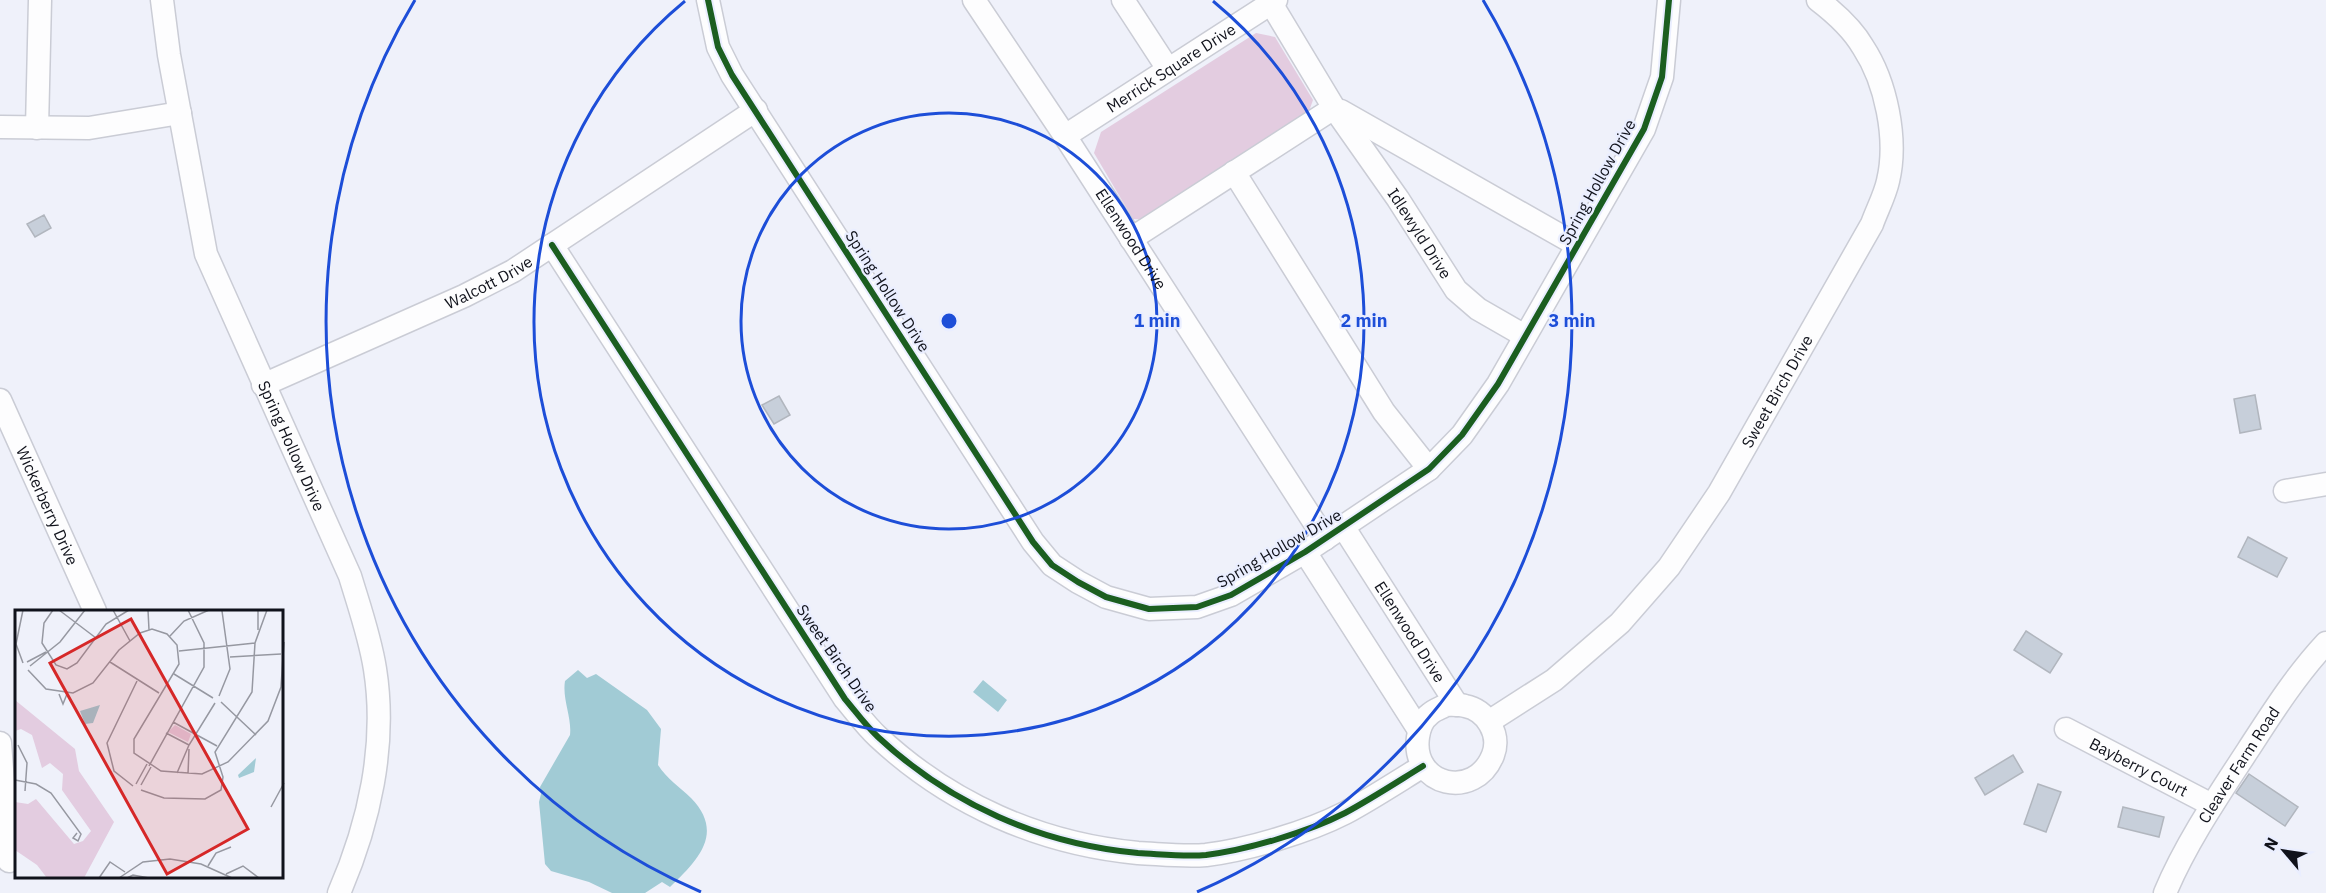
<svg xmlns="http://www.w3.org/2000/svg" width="2326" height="893" viewBox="0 0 2326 893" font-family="'IBM Plex Sans',sans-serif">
<rect width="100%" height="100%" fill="#eff1fa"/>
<!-- green -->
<path fill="#e3cce0" d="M1256 33 1275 37 1313 100 1307 117 1153 220 1133 219 1094 153 1101 132Z"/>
<!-- water -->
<path fill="#a1cbd5" d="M578 670 587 678 596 674 647 710 661 729 658 765C667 779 680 787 691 798 725 833 698 860 670 887L662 882 645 893H612L589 882 551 871 545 864 539 802 541 794 540 787 570 735C572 717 562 699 565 681Z
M983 680 1007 700 998 712 973 692Z"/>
<!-- building -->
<path fill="#c7cfda" stroke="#b1b6be" stroke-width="1.5" d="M44 215 51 228 35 237 27 224Z
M2255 395 2261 429 2240 433 2234 399Z
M779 396 790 415 774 424 762 405Z
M2248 537 2287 558 2277 577 2238 557Z
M2026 631 2062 654 2050 673 2014 650Z
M2013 755 2023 772 1985 795 1975 778Z
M2249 774 2298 807 2285 826 2236 793Z
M2038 784 2061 792 2046 832 2024 824Z
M2123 807 2164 817 2159 837 2118 827Z"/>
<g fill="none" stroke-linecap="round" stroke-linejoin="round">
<defs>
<g id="minor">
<path id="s1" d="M162 0 169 55 206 254 350 576C359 606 370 637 375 669 387 745 369 824 339 893"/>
<path d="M708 0 718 47 732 75 1033 542 1052 565 1078 582 1106 597 1149 609 1197 607 1231 595 1305 552 1429 469 1462 435 1498 384 1644 129 1662 77 1669 0"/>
<path id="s2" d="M974 0 1065 136 1325 539"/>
<path d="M1123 0 1168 69"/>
<path id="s3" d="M1269 0 1334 108 1398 199 1456 290 1478 309 1525 336"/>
<path d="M1341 111 1577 245"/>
<path d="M0 127 89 128 180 113"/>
<path d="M37 128 40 0"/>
<path id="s4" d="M1065 136 1276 0"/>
<path d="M1234 172 1384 412 1429 469"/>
<path d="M1131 239 1334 108"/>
<path d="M552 245 845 699C856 712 866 726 878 737 950 804 1040 844 1138 853 1160 854 1184 857 1206 855 1247 850 1308 832 1345 813 1371 799 1397 782 1423 766"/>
<path id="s5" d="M263 385 464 296 513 271 756 110"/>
<path id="s6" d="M0 400 95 611"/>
<path d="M2285 491 2326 484"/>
<path id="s7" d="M1344 528 1457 705"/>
<path d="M1305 552 1419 730"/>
<path d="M1446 705C1452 705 1459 704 1465 706 1486 710 1501 734 1493 755 1475 801 1411 786 1418 737 1419 729 1423 719 1430 714 1434 710 1441 708 1446 705Z"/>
<path id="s8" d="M1490 721 1554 680 1620 623 1669 567 1719 493 1872 224C1877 210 1885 195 1888 181 1898 139 1886 82 1863 47 1852 28 1835 13 1818 0"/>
<path id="s9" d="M2066 729 2212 805"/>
<path d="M0 743 9 861"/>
<path id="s10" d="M2165 893C2186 843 2218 796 2248 750 2272 713 2296 675 2326 643"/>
</g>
</defs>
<!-- minor casing -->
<use href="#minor" stroke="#caccd5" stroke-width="25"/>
<!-- minor -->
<use href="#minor" stroke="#fdfdfe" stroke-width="22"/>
<defs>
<path id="cycleway" d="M708 0 718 47 732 75 1033 542 1052 565 1078 582 1106 597 1149 609 1197 607 1231 595 1305 552 1429 469 1462 435 1498 384 1644 129 1662 77 1669 0
M552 245 845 699C856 712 866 726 878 737 950 804 1040 844 1138 853 1160 854 1184 857 1206 855 1247 850 1308 832 1345 813 1371 799 1397 782 1423 766"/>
</defs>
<!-- cycleway casing -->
<use href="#cycleway" stroke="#eaeeff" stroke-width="10"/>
<!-- cycleway -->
<use href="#cycleway" stroke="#1b5e20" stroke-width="6"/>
</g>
<!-- distance rings -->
<g fill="none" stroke="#1d4ed8" stroke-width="3">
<circle cx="949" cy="321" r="208"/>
<path d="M1213 1A415 415 0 1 1 685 1"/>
<path d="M701 892A623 623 0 0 1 415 0M1483 0A623 623 0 0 1 1197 892"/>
</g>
<g text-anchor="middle" stroke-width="4.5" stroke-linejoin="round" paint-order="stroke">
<!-- street labels -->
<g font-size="16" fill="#10121b" stroke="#eaeeff">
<text dy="6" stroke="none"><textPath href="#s4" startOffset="126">Merrick Square Drive</textPath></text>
<text transform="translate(1597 182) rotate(-61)" y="6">Spring Hollow Drive</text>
<text dy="6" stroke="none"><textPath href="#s3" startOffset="278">Idlewyld Drive</textPath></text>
<text dy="6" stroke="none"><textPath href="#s2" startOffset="286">Ellenwood Drive</textPath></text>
<text dy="6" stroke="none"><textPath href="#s5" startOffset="248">Walcott Drive</textPath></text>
<text transform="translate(888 291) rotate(57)" y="6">Spring Hollow Drive</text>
<text dy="6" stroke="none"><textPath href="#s8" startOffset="444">Sweet Birch Drive</textPath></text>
<text dy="6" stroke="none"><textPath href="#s1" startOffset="468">Spring Hollow Drive</textPath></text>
<text dy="6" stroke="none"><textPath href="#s6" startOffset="116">Wickerberry Drive</textPath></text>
<text transform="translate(1279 548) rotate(-30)" y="6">Spring Hollow Drive</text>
<text dy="6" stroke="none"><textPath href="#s7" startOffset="123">Ellenwood Drive</textPath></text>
<text transform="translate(837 658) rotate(55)" y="6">Sweet Birch Drive</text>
<text dy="6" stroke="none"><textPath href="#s10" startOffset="148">Cleaver Farm Road</textPath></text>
<text dy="6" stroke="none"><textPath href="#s9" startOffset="82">Bayberry Court</textPath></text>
</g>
</g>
<!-- overview -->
<g transform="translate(15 610)">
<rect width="268" height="268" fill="#eff1fa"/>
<path d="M0 90 60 139 64 161 99 212 69 268H32L22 255 0 240V192L13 194 21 189 59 234 68 231 76 221 47 180 48 164 35 153 27 158 17 125 6 119 0 121ZM160 115 176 124 173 132 153 122Z" fill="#e3cce0"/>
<path d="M85 95 78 113 70 114 65 101ZM241 148 239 162 224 168 223 165Z" fill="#a1cbd5"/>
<path fill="none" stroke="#9698a1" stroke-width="1.5" d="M8 0 1 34 8 53M38 0 29 13 27 33 41 55 52 59 62 53 91 14 114 0M44 0 81 28M98 0 115 31M133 0 134 20M243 20V0M155 26 169 11 194 0M164 41 240 33M215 47 266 44M12 52 31 42M95 52 144 83M15 56 45 32 70 0M13 60 31 79 58 83 78 73 104 40 125 23 137 19 152 24 162 35 164 54 119 129V143L146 161 187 164 213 152 253 111 266 77 269 32M159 64 198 88M44 84 48 94 52 84M204 86 215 59 207 1M206 92 241 125M158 112 202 136M151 123 174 135M3 135 12 153 10 181M134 156 189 57V33L173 0M162 163 174 135 200 93M173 164 174 139M0 170 21 174 36 183 66 224 63 231 58 228 62 223M121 174 132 154M126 175 136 157M118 176 99 161 92 133 122 71M126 180 149 188 190 189 206 180 208 167 200 142 237 82 240 33 252 0M256 197 269 173M193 256 201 243 216 237M211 264 228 256 244 268M84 268 95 252 110 262M104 268 128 252 155 249 186 254 217 268M112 268 118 265 134 268"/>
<path fill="#d62828" fill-opacity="0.15" stroke="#d62828" stroke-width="3" d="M116 9 233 219 152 264 35 53Z"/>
<rect width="268" height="268" fill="none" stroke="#10121b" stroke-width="3"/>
</g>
<circle cx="949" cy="321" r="9" fill="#1d4ed8" stroke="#eaeeff" stroke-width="3"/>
<g font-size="18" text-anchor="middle" font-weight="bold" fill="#1d4ed8" stroke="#eaeeff" stroke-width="4.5" stroke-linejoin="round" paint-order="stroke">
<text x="1157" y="327">1 min</text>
<text x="1364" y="327">2 min</text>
<text x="1572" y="327">3 min</text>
</g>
<!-- north arrow -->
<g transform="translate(2284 851) rotate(299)" stroke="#eaeeff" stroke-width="4.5" paint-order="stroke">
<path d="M0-4.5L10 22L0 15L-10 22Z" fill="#10121b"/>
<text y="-9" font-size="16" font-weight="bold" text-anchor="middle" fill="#10121b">N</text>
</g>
</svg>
